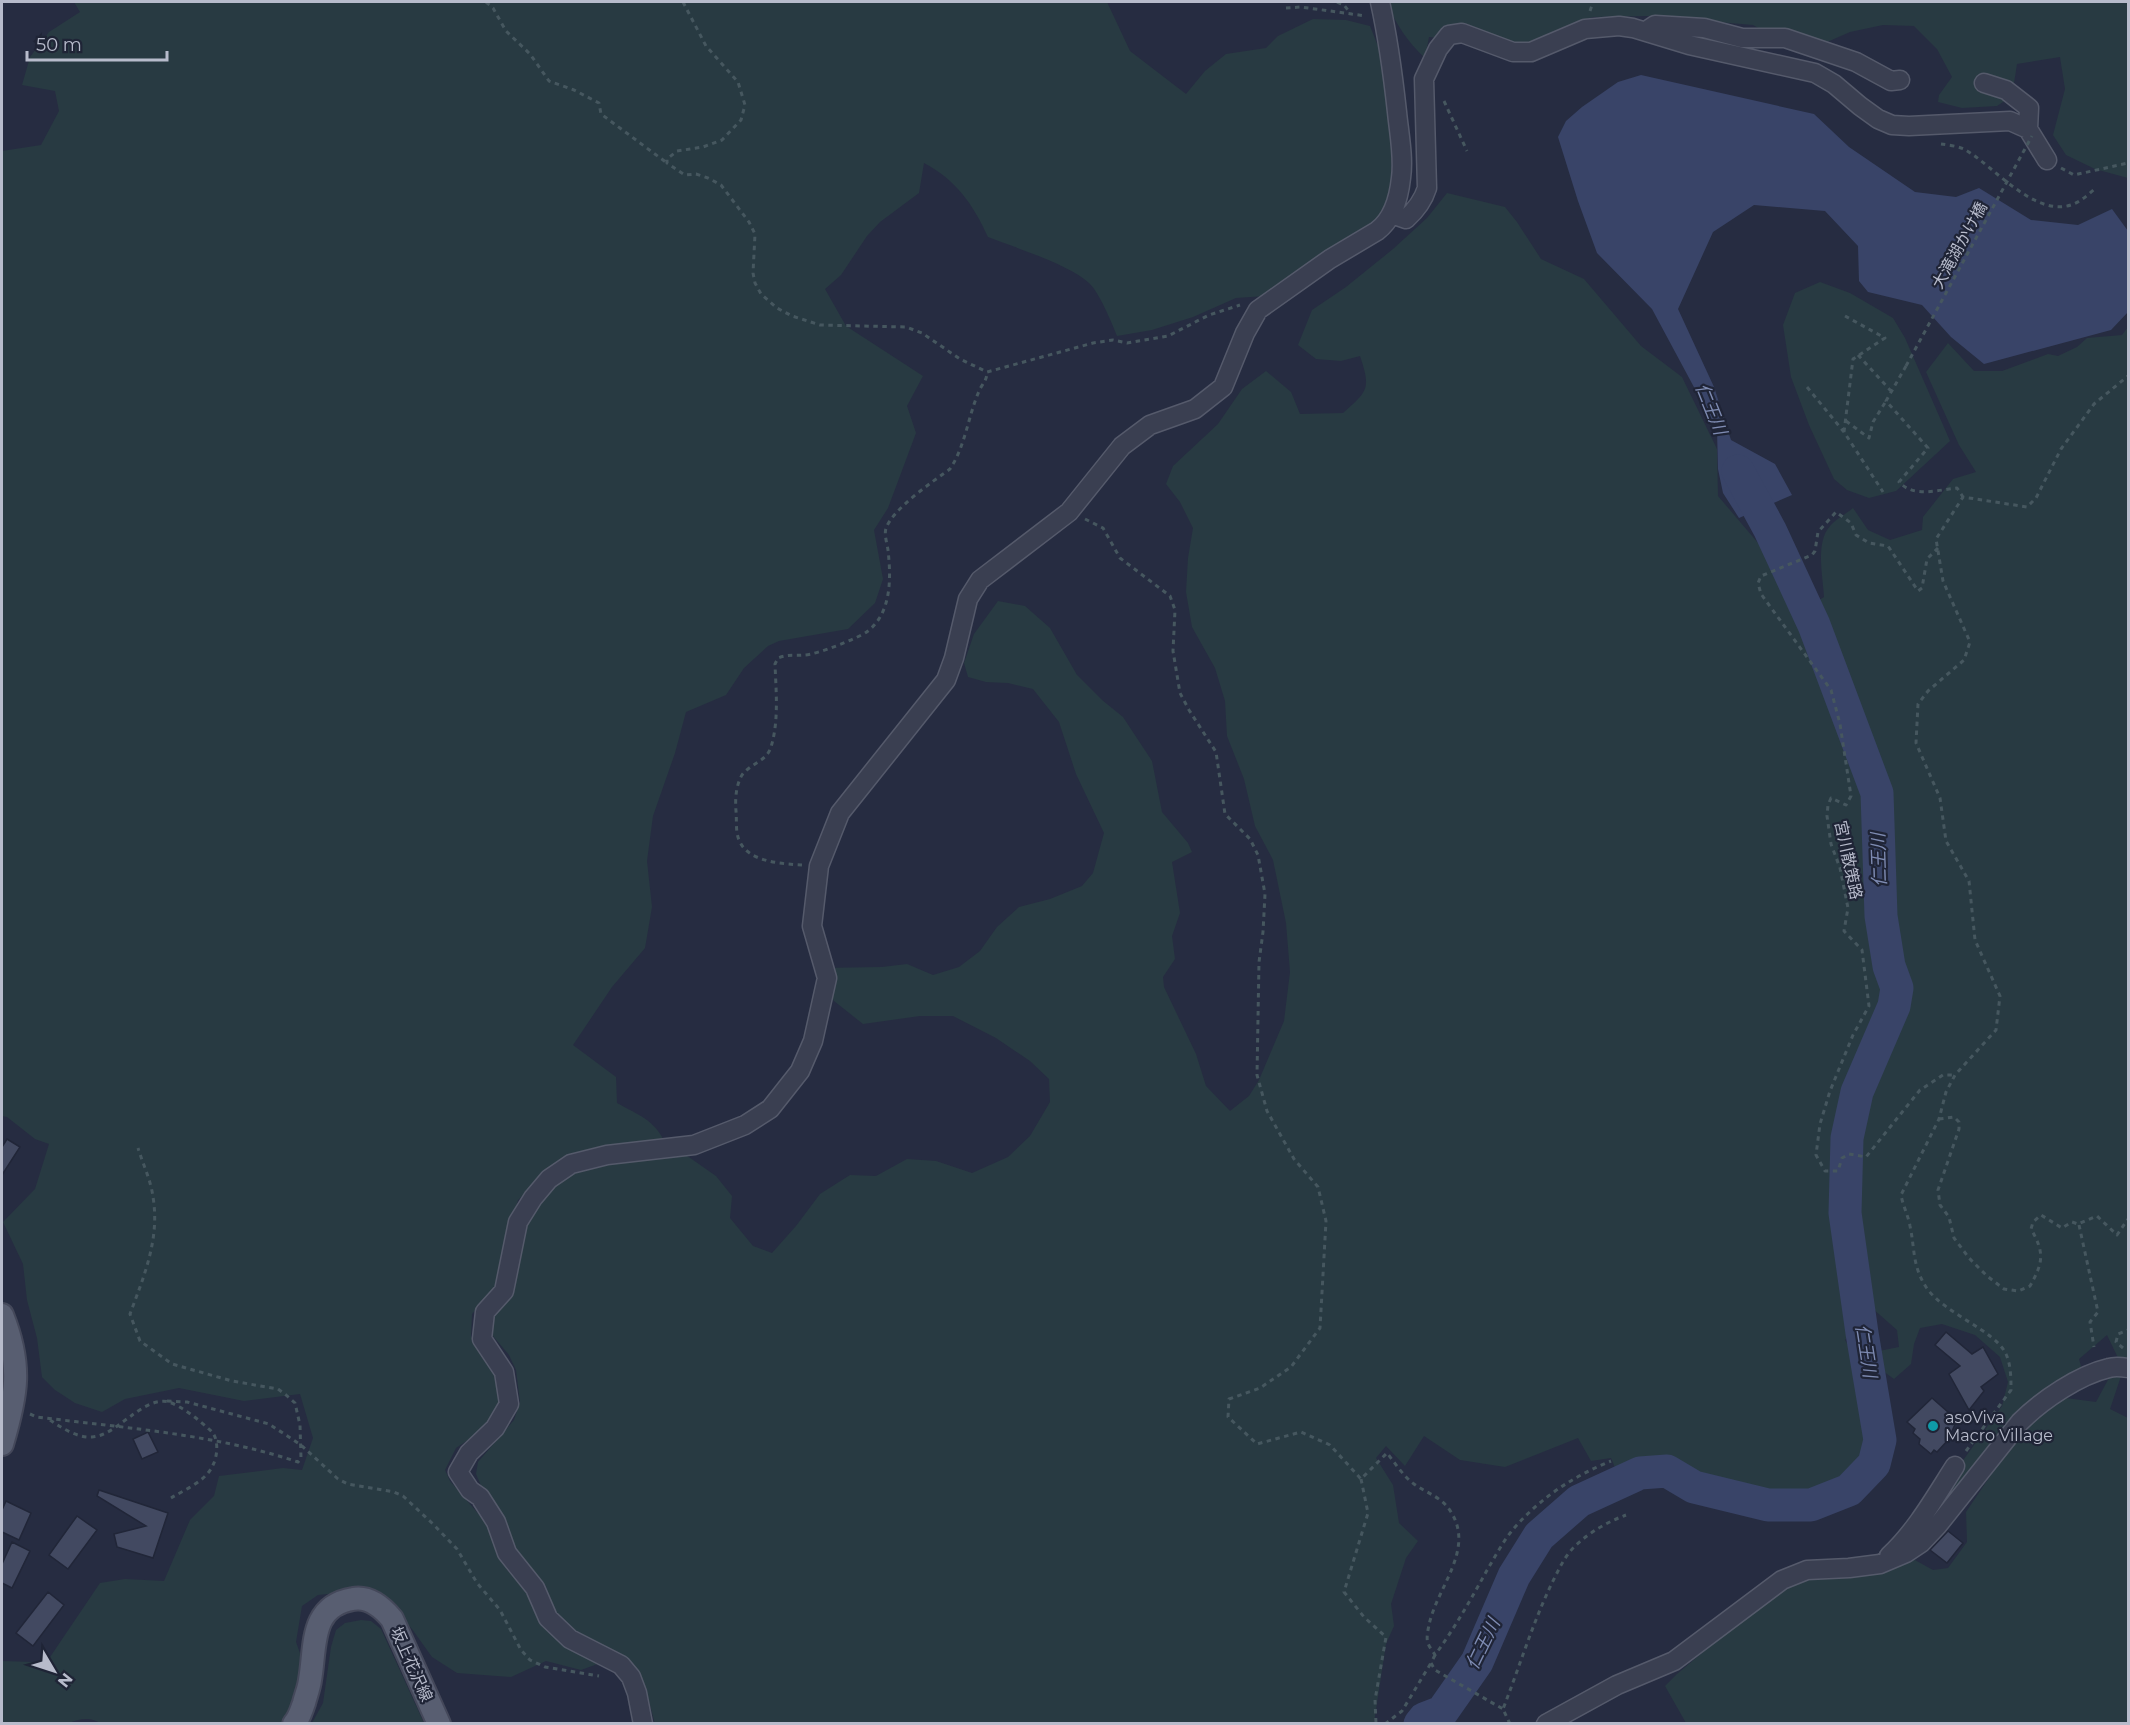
<svg xmlns="http://www.w3.org/2000/svg" width="2130" height="1725" viewBox="0 0 2130 1725" font-family="Montserrat,'Noto Sans JP',sans-serif">
<rect width="100%" height="100%" fill="#262c41"/>
<!-- green -->
<path fill="#283a42" d="M74 2H1107L1130 51 1186 94 1205 71 1226 54 1266 48 1278 36 1313 19 1346 20 1370 26 1382 56 1407 144 1384 209 1366 231 1265 296 1236 298 1193 317 1152 330 1117 336C1112 323 1099 292 1089 283 1068 264 1016 248 988 237 973 204 956 180 924 163L919 193 880 222 867 236 841 275 825 289 846 326 923 376 907 406 916 433 888 508 874 530 883 579 875 603 848 629 779 641 768 646 744 668 726 695 686 712 675 753 653 816 647 861 652 907 645 948 612 987 573 1045 616 1077 617 1103C640 1116 653 1119 665 1142L544 1175 518 1200 503 1252 497 1286 472 1314 471 1336 480 1351 507 1388 503 1404 483 1430 456 1448 445 1470 450 1481 495 1533 507 1570 603 1662 581 1670 546 1661 511 1677 457 1673 432 1657 412 1629 386 1601 357 1591 318 1595 302 1606 296 1642 301 1656 296 1697 288 1717 283 1723 101 1724C92 1716 78 1719 69 1723H2V1661L34 1662 44 1666 100 1583 125 1579 164 1581 190 1520 214 1496 219 1476 283 1468 302 1470 313 1438 300 1394 244 1401 179 1388 125 1399 102 1412 75 1403 55 1390 42 1377 37 1338 27 1300 23 1264 3 1222 35 1189 49 1144 35 1139 7 1117 2 1116V151L41 145 59 111 55 91 22 85 30 57 49 32 80 12Z
M1386 2H2128V178L2095 169 2066 155 2053 135 2065 89 2060 57 2017 64 2012 96 1997 106 1962 108 1938 102 1939 95 1952 77 1937 49 1914 26 1883 25 1850 32 1802 53 1753 25 1648 16 1593 17 1556 30 1531 44H1499L1429 37 1425 58C1408 43 1395 22 1386 2Z
M1447 193 1505 207 1517 222 1541 259 1584 279 1641 346 1682 377 1717 449 1718 496 1764 550 1783 594 1797 614 1824 597C1823 576 1815 543 1830 526 1836 519 1846 514 1853 508L1868 530 1890 540 1922 530 1923 517 1953 479 1976 472 1959 445 1926 372 1948 343 1974 371H2002L2048 354 2058 356 2077 347 2087 338 2122 335 2128 327V1362H2120L2107 1335 2079 1359 2082 1370 1949 1501 1948 1492 1964 1459 2002 1406 2008 1382 2000 1357 1975 1335 1942 1324 1920 1328 1914 1344 1911 1364 1894 1379 1883 1371 1874 1352 1899 1347 1897 1330 1872 1308 1845 1340 1852 1352 1859 1385 1873 1424 1872 1445 1870 1457 1857 1472 1830 1489 1801 1500 1766 1497 1699 1482 1667 1466H1646L1619 1477 1611 1458 1591 1461 1578 1438 1505 1467 1460 1460 1424 1436 1405 1466 1386 1446 1376 1458 1393 1485 1399 1523 1418 1541 1406 1558 1391 1604 1394 1626 1386 1644 1374 1723 655 1724 645 1686 632 1669 592 1645 552 1614 546 1586 522 1565 514 1550 497 1505 482 1488 476 1474 478 1462 514 1420 520 1402 516 1370 509 1355 493 1336 489 1325 496 1312 522 1226 546 1191 578 1169 591 1165 683 1153 716 1176 732 1196 730 1218 753 1246 772 1253 796 1226 820 1194 850 1175 876 1176 907 1159 936 1161 972 1173 1008 1157 1030 1136 1050 1102 1049 1079 1030 1061 996 1038 953 1016H920L863 1024 834 1001 821 982 822 968 882 967 907 964 933 975 959 967 980 951 997 927 1019 907 1050 899 1082 886 1093 873 1104 833 1076 774 1059 722 1033 689 1008 683 986 682 968 677 964 663 974 634 998 601 1025 606 1050 628 1077 675 1102 700 1123 717 1152 761 1162 812 1188 843 1192 852 1172 862 1180 913 1172 936 1175 959 1163 977 1164 987 1196 1054 1206 1086 1230 1111 1249 1096 1259 1080 1284 1021 1290 972 1286 923 1273 860 1255 826 1244 779 1227 736 1225 701 1215 668 1192 627 1186 592 1188 558 1193 528 1180 502 1166 484 1173 466 1218 424 1242 389 1266 371 1291 392 1300 414 1343 413C1368 391 1371 389 1360 356L1341 361 1316 359 1298 345 1312 310 1346 287 1393 249 1427 218Z
M1820 282 1850 293 1893 318 1905 338 1950 441 1896 491 1869 498 1847 490 1834 479 1809 425 1791 377 1783 325 1795 293Z
M2121 1376 2110 1409 2128 1418V1723H1686L1665 1686 1677 1674 1779 1588 1802 1577 1868 1572 1913 1559 1933 1570 1948 1568 1967 1542 1966 1512 2001 1460 2032 1418 2066 1398 2096 1402 2109 1378Z
M361 1620 371 1621 381 1629 424 1723H312L323 1703 331 1647 336 1630 345 1623Z"/>
<!-- water -->
<path fill="#394468" d="M1641 75 1814 114 1849 147 1915 192 1956 197 1979 188 2031 220 2078 225 2112 209 2128 231V312L2111 330 1984 364 1951 337 1922 305 1868 292 1859 281 1858 246 1825 211 1754 205 1713 232 1678 309 1714 387 1731 440 1775 464 1792 495 1739 518 1723 493 1718 469 1717 430 1652 309 1597 253 1578 201 1558 137 1566 121 1582 107 1618 82Z"/>
<g fill="none" stroke-linecap="round" stroke-linejoin="round">
<!-- river -->
<path stroke="#394468" stroke-width="33" d="M1420 1724 1424 1719 1442 1712 1477 1662 1514 1576 1539 1536 1579 1501 1640 1473 1667 1471 1694 1487 1768 1505H1811L1849 1490 1874 1464 1880 1440 1862 1333 1845 1213 1847 1138 1857 1092 1894 1006 1897 988 1889 966 1881 916 1877 793 1814 625 1770 530 1738 471"/>
</g>
<!-- building -->
<path fill="#424961" stroke="#212638" stroke-width="1.5" d="M7 1139 20 1147 2 1175V1147Z
M1946 1332 1972 1354 1983 1347 1998 1374 1981 1387 1984 1391 1969 1410 1949 1374 1960 1366 1935 1345Z
M1932 1398 1957 1420 1948 1440 1937 1452 1934 1450 1931 1454 1919 1444 1920 1439 1913 1433 1915 1429 1907 1422Z
M148 1432 158 1452 142 1459 133 1439Z
M99 1490 168 1513 153 1558 117 1547 114 1534 146 1526 97 1496Z
M6 1501 31 1513 19 1540 2 1532V1510Z
M77 1516 97 1530 68 1569 49 1555Z
M1948 1531 1963 1543 1947 1563 1930 1550Z
M12 1542 30 1551 12 1588 2 1583V1564Z
M48 1592 64 1605 33 1646 16 1633Z"/>
<g fill="none" stroke-linecap="round" stroke-linejoin="round">
<defs>
<path id="minor" d="M1649 29 1655 25 1704 28 1742 38H1785L1856 62 1891 81 1900 80
M1984 83 2006 90 2029 108 2028 129
M1392 214 1406 219C1416 210 1423 201 1427 188L1424 79 1438 49 1449 35 1462 33 1513 52H1531L1585 29 1619 26 1633 28 1689 45 1815 73 1834 84 1860 106 1878 119 1892 125 1909 126 2010 121 2028 129 2047 160
M1889 1556C1916 1531 1935 1497 1955 1466
M643 1724 637 1693 631 1677 621 1665 570 1639 548 1618 535 1588 507 1553 496 1522 480 1497 470 1490 458 1472 469 1453 495 1428 509 1404 504 1372 482 1339 485 1312 504 1291 518 1222 533 1198 549 1179 571 1164 607 1155 694 1145 745 1125 770 1109 800 1071 813 1041 827 978 812 926 819 866 840 813 946 680 954 658 968 599 980 580 1069 512 1122 446 1150 425 1195 409 1223 387 1245 333 1258 310 1330 259 1377 231C1393 219 1399 197 1401 178 1404 157 1399 133 1397 112 1393 75 1388 38 1380 2
M1546 1724 1617 1685 1674 1661 1782 1580 1807 1570 1849 1568 1880 1564 1906 1553 1921 1543 1938 1525 2020 1422C2042 1400 2079 1375 2109 1368 2115 1366 2122 1367 2128 1368"/>
<path id="major" d="M2 1315C22 1365 17 1394 2 1444
M294 1724C300 1717 301 1711 304 1703 306 1695 309 1688 310 1680 316 1647 309 1606 353 1599 369 1596 382 1607 392 1619L439 1724"/>
</defs>
<!-- minor casing -->
<use href="#minor" stroke="#555a6b" stroke-width="21"/>
<!-- major casing -->
<use href="#major" stroke="#44485a" stroke-width="26"/>
<!-- path -->
<path stroke="#46575f" stroke-width="3" stroke-dasharray="4.5 4.5" stroke-linecap="butt" d="M486 2 493 8 506 31 530 54 549 81 574 90 599 103 601 114 667 163
M683 2 706 46 738 82 745 105 741 120 722 140 703 147 677 151 667 159V163L685 175 696 174 708 178 721 185 749 222 755 234 753 273 755 283 761 294 777 308 792 316 820 325 906 327 922 333 960 359 987 372 1093 343 1113 340 1127 343 1168 336 1209 315 1240 305
M1337 2 1344 5 1351 14
M1286 8 1301 7 1366 16
M1590 11 1593 2
M1444 101 1467 151
M1941 144C1948 145 1957 146 1964 149 1995 166 2041 227 2081 200 2086 197 2091 192 2096 188
M2061 168 2074 175 2128 163
M1858 355 1891 391
M1906 366 1886 401 1928 448 1899 482C1914 498 1937 490 1957 488L1963 497
M1807 387 1844 432 1883 492
M1846 421 1869 438 1873 422 1886 401
M1844 432 1853 359 1885 338 1845 316
M1085 519 1103 528 1120 558 1170 596 1175 610 1173 651 1180 693 1189 710 1216 752 1225 814 1250 839 1258 855 1265 894 1263 932 1259 962 1257 1075 1267 1111 1294 1159 1318 1187 1326 1221 1320 1328 1291 1367 1260 1388 1229 1399 1228 1417 1257 1444 1301 1432 1330 1445 1361 1479 1387 1453C1395 1463 1404 1477 1414 1484 1428 1494 1442 1497 1451 1512 1475 1550 1437 1587 1429 1625 1428 1630 1426 1638 1428 1643 1429 1647 1433 1651 1435 1655 1454 1629 1470 1601 1486 1572 1495 1557 1504 1539 1516 1526 1543 1496 1574 1476 1611 1461
M1938 548 1927 559 1922 588 1918 591 1888 546 1869 543 1856 535 1851 523 1836 512 1818 532 1815 551 1812 555 1761 576 1758 583 1761 594 1831 690 1840 724 1851 796 1846 805 1831 798 1828 805 1827 816 1831 844 1840 868 1848 908 1844 931 1862 950 1869 1006 1853 1035 1830 1091 1820 1124 1816 1155 1825 1171H1838L1842 1158 1849 1154 1866 1157 1920 1090 1943 1075H1955
M802 865C783 864 749 862 740 842 735 833 737 821 736 811 735 799 736 785 742 775 750 764 767 761 771 747 779 721 776 691 775 664L778 658C788 654 794 656 804 655 816 655 859 638 868 631 892 612 891 577 888 550 887 543 884 535 886 528 894 508 932 482 950 469 966 445 968 415 980 389 983 383 987 380 987 372
M1939 1119 1954 1117 1959 1122V1129L1938 1190 1940 1205 1949 1217 1954 1238 1969 1258 1987 1276 2004 1289 2018 1291 2030 1286C2043 1263 2045 1253 2031 1229L2033 1222 2041 1215 2062 1228 2072 1222 2078 1224 2097 1216 2117 1235 2128 1219
M2079 1225 2098 1312 2090 1322 2094 1347
M2123 1348 2116 1342 2118 1334 2128 1330
M167 1401 187 1402 269 1424 301 1445 338 1479 348 1484 394 1492 403 1496 433 1524 457 1549 477 1583 500 1610 521 1650 530 1660 545 1667 599 1676
M30 1414 37 1417C125 1428 214 1434 298 1462L301 1458 300 1425 295 1403 286 1395 278 1389 232 1381 172 1364 140 1341 130 1314C144 1276 160 1239 153 1197 151 1181 143 1164 138 1148
M50 1420C62 1428 77 1438 92 1437 107 1436 119 1424 131 1416 140 1409 157 1398 169 1402 183 1407 199 1420 210 1430 219 1437 218 1455 213 1465 206 1481 186 1489 171 1498
M1966 1451 2011 1390C2011 1379 2011 1365 2006 1354 1995 1330 1944 1314 1926 1287 1912 1265 1915 1249 1910 1226 1908 1215 1903 1206 1901 1195L1939 1119 1946 1092 1955 1075 1996 1030 2000 996 1975 940 1969 881 1946 841 1940 798 1916 743 1918 704 1928 691 1964 660 1970 642 1943 581 1936 539 1963 497 2027 507 2036 498 2061 449 2094 404 2128 376
M1361 1479 1368 1513 1344 1592 1364 1617 1386 1637 1375 1700 1376 1724
M1435 1655 1431 1663 1435 1670 1503 1709
M1385 1724 1402 1711 1431 1663
M1510 1724 1503 1709C1519 1668 1532 1625 1551 1585 1558 1571 1564 1557 1575 1546 1590 1532 1607 1522 1626 1515"/>
<!-- minor -->
<use href="#minor" stroke="#3a3f51" stroke-width="18"/>
<!-- major -->
<use href="#major" stroke="#585e71" stroke-width="22"/>
<!-- path-bridge -->
<path stroke="#46575f" stroke-width="3" stroke-dasharray="4.5 4.5" stroke-linecap="butt" d="M1906 366 2032 136"/>
</g>
<!-- markers -->
<circle fill="#0f9aa8" stroke="#1f2436" stroke-width="2" cx="1933" cy="1426" r="6"/>
<g text-anchor="middle" stroke-width="4.5" stroke-linejoin="round" paint-order="stroke">
<!-- street labels -->
<g font-size="16" fill="#b7bbcb" stroke="#1f2436">
<text transform="translate(1959 245) rotate(-61)" y="6">大滝湖かけ橋</text>
<text transform="translate(1849 860) rotate(78)" y="6">宮川散策路</text>
<text transform="translate(412 1664) rotate(66)" y="6">坂上花沢線</text>
</g>
<!-- poi labels -->
<g font-size="16" fill="#b7bbcb" stroke="#1f2436" text-anchor="start">
<text x="1945" y="1423">asoViva<tspan x="1945" dy="18">Macro Village</tspan></text>
</g>
<!-- water labels -->
<g font-size="18" font-style="italic" fill="#7e8bb2" stroke="#1f2436">
<text transform="translate(1711 409) rotate(68)" y="6">仁王川</text>
<text transform="translate(1879 860) rotate(-92)" y="6">仁王川</text>
<text transform="translate(1866 1351) rotate(81)" y="6">仁王川</text>
<text transform="translate(1483 1644) rotate(-64)" y="6">仁王川</text>
</g>
</g>
<!-- border -->
<rect width="2130" height="1725" fill="none" stroke="#b7bbcb" stroke-width="6"/>
<!-- north arrow -->
<g transform="translate(54 1671) rotate(129)" stroke="#1f2436" stroke-width="4.5" paint-order="stroke">
<path d="M0-4.5L10 22L0 15L-10 22Z" fill="#b7bbcb"/>
<text y="-9" font-size="16" font-weight="bold" text-anchor="middle" fill="#b7bbcb">N</text>
</g>
<!-- scale -->
<path d="M27 51v9h140v-9" fill="none" stroke="#b7bbcb" stroke-width="3"/>
<text x="36" y="51" font-size="18" fill="#b7bbcb" stroke="#1f2436" stroke-width="4.5" paint-order="stroke">50 m</text>
</svg>
